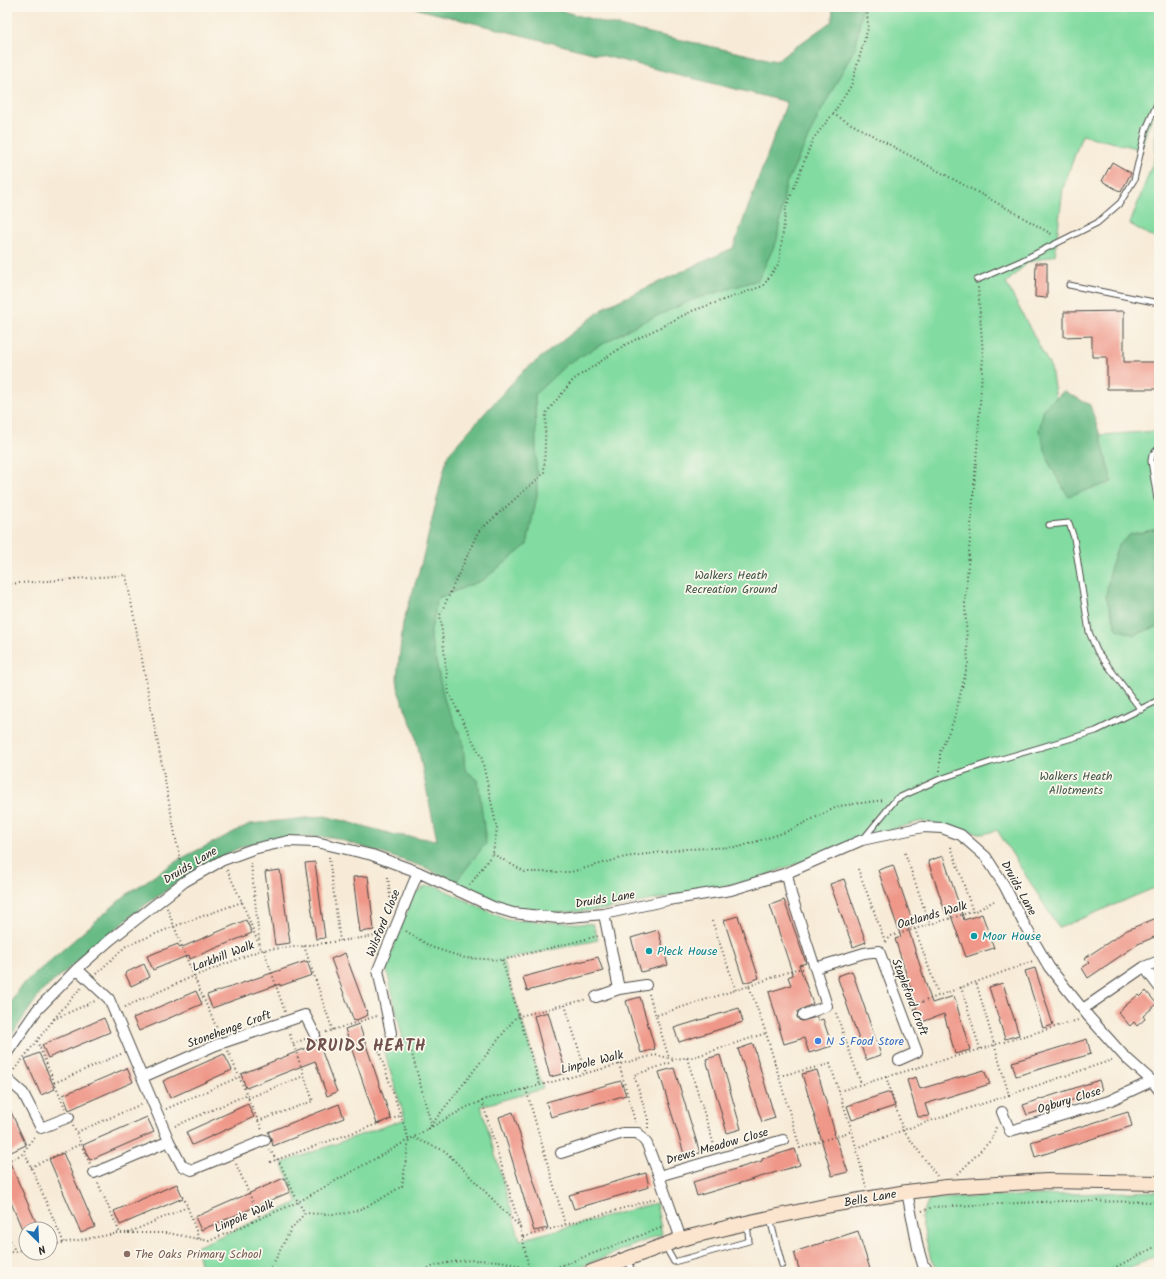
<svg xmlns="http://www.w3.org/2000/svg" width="1166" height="1279" viewBox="0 0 1166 1279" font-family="Kalam,sans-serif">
<rect width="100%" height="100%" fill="#fbf7ec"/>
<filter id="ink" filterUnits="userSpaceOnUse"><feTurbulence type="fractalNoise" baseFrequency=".025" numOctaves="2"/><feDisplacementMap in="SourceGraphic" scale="8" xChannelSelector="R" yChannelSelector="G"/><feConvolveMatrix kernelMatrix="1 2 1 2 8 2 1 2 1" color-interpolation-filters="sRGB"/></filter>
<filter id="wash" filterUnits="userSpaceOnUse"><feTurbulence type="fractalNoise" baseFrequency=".012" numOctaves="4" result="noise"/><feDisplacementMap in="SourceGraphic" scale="16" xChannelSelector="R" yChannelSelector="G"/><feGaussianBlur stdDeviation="0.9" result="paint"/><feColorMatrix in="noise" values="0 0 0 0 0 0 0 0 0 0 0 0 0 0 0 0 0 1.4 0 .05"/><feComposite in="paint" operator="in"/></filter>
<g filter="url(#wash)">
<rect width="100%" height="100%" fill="#f7ebd7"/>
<!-- green -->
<path fill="#82dba0" stroke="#568366" d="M849 7H1159V99L1140 149 1082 135 1063 188 1055 255 1027 263 1006 283 1051 368 1062 438 1112 482 1100 435 1159 431V529L1132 534 1159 542V886L1059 928 997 830 984 834 922 821 861 838 799 863 752 880 730 885 601 910 553 913 527 911 508 907 474 893 455 883 448 872V788L420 603 521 373 742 257Z
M1155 124 1159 125V241L1130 224 1156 154Z
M426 886H436L507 920 593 924 598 940 503 960 543 1089 481 1106 520 1240 656 1203 662 1234 567 1272H202L196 1247 298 1202 282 1163 405 1119 384 1050 404 1045 386 966 414 894Z
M1159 1191V1253L1122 1272H943L931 1260 921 1218 929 1199Z"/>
<!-- forest -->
<path fill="#69bb86" stroke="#4a7358" d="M413 7H548L605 23 776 61 832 21 833 7H862L856 46 819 115 786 184 777 240 758 280 695 299 636 325 567 364 535 394 537 495 527 545 483 580 438 598 430 635 445 702 463 741 465 770 478 780 486 843 455 883 424 867 332 837 271 839 241 847 198 868 141 908 41 992 7 1042V1008L21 986 127 894 180 859 250 824 325 816 396 835 437 840 415 733 399 693 397 678 403 623 421 565 448 454 521 373 607 306 733 248 787 102 422 10Z
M1064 391 1090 405 1100 435 1112 482 1068 496 1050 465 1039 430 1044 408Z
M1159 529V626L1134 635 1117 629 1106 597 1110 570 1118 545 1131 534Z"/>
<g id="blocks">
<!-- building -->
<path fill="#ef9889" d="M1112 162 1131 173 1121 192 1102 181Z
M1036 263H1047V298L1035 297Z
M1124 311V362H1159V389H1107V357H1092V336L1064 337V312Z
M943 856 964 920 982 914 994 948 966 957 950 913 946 914 928 861Z
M315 862 325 938 316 939 305 863Z
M893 865 914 926 908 928 932 1003 954 996 970 1050 955 1054 944 1014 919 1023 914 1009 917 1008 895 939 901 937 878 870Z
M280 870 290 943 275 945 265 872Z
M368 876 374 930 360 932 353 877Z
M844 879 866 942 853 947 830 884Z
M784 900 806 963 799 965 813 1004 798 1011 797 1017 799 1020 802 1021 817 1017 818 1021 823 1019 832 1046 809 1053 804 1038 784 1044 769 992 791 985 788 977 793 975 770 905Z
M738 916 759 978 744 983 724 920Z
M1159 917V935L1138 944 1088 978 1082 968 1089 963 1085 958 1127 930Z
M246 920 252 933 190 959 189 955 153 970 147 956 178 944 180 948Z
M658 930 668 965 641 972 631 938Z
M345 953 368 1015 354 1021 331 959Z
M598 957 603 971 527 991 523 977Z
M307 961 312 975 280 986V984L212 1008 207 995Z
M144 964 150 977 131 986 125 973Z
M1035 968 1053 1025 1043 1028 1025 971Z
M852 971 881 1055 866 1060 837 976Z
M1003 983 1019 1035 1005 1039 989 987Z
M196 991 202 1004 139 1031 133 1018Z
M1146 991 1157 1004 1143 1016 1145 1019 1137 1026 1134 1022 1130 1026 1118 1012 1138 995 1140 997Z
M640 997 655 1049 641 1053 626 1001Z
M739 1008 743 1022 679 1042 674 1028Z
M548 1012 566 1073 550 1077 534 1016Z
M104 1018 110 1032 48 1058 42 1045Z
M359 1024 391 1119 377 1124 345 1029Z
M1087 1039 1091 1054 1016 1076 1012 1062Z
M311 1040 318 1041 337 1092 327 1096 315 1061 246 1088 241 1074 309 1047 307 1042Z
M753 1044 775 1118 762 1122 738 1049Z
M39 1053 55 1089 41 1095 25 1059Z
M224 1054 232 1070 170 1098 163 1081Z
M720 1055 741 1129 727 1133 706 1059Z
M127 1068 133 1082 69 1110 63 1095Z
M674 1068 700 1153 685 1157 659 1072Z
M817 1070 835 1133H834L848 1172 832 1176 802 1074Z
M984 1070 990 1084 925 1104 929 1116 918 1117 907 1080 916 1077 920 1089Z
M1099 1080 1102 1090 1027 1115 1023 1105Z
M621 1081 626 1095 551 1117 546 1102Z
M890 1092 895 1106 852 1120 847 1106Z
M7 1103 26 1145 7 1154Z
M248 1104 254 1117 192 1145 186 1132Z
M339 1104 344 1118 273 1146 271 1138 268 1132Z
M513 1112 548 1228 534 1231 499 1117Z
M1128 1112 1132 1126 1035 1157 1031 1142Z
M147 1117 154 1132 90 1160 83 1145Z
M795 1149 800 1165 697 1196 693 1182 762 1161V1159Z
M63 1153 95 1227 81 1233 49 1159Z
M7 1156 39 1229H22L7 1193Z
M646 1173 649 1187 574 1209 569 1195Z
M284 1178 290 1192 201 1230 195 1217Z
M177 1184 183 1198 120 1225 114 1211Z
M858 1231 870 1269 861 1272H800L794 1252Z"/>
</g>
</g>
<g filter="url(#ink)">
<use href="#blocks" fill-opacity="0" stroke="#4a4845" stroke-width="1"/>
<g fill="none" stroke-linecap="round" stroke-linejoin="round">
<defs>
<path id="lane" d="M977 280 1021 261 1097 223 1120 203 1134 180 1146 129 1159 99
M1069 285 1159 303
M1159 448 1152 455 1151 461 1157 499 1159 501
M1049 525 1069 523 1074 538 1089 632 1097 651 1141 710
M864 838 896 799 940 779 991 762 1096 731 1159 700
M770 1219 782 1265
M665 1246 674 1262 749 1241 747 1224
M627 1260 633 1272"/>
<path id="street" d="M787 873 791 894 815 968 864 953 879 951 917 1052 899 1060
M604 914 619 989
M1144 967 1159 987
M77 969 109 999 169 1141 182 1166 192 1170 265 1140
M596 997 619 989 646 985
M1083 1009 1144 967 1159 961
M803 1015 827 1006 815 968
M391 1033 378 970 418 872
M7 1053 37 1010 77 969 110 940 184 882 223 860 253 849 288 841 316 842 372 855 418 872 493 907 513 913 558 918 604 914 668 900 731 890 787 873 862 840 923 827 942 828 961 835 986 857 1004 885 1024 924 1049 967 1089 1017 1124 1056 1152 1081 1159 1090
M143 1077 216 1045 305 1015 315 1035
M7 1079 23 1093 41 1128 69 1117
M1002 1112 1010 1131 1109 1101 1152 1081
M561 1153 623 1133H638L647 1144 659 1176
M94 1173 169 1141
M907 1192 918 1248 923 1265 931 1272
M681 1239 659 1176 783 1140"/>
<path id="secondary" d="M591 1272 681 1239 746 1223 825 1206 907 1192 946 1187 1047 1181 1159 1183"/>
</defs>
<!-- lane casing -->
<use href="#lane" stroke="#4a4845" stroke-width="7"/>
<!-- street casing -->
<use href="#street" stroke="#4a4845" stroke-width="12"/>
<!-- secondary casing -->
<use href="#secondary" stroke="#4a4845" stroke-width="16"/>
<!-- path -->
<path stroke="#4a4845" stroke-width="2" stroke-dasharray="1 3" stroke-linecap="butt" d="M833 114 1012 211 1053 235
M7 584 126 575 182 871
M940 771V752L954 720 968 663 965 603 978 436 983 355 978 287
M951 847 973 912
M905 853 930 925
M493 854 525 872H571L625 857 685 849 739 847 786 832 839 806 884 800
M329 857 340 941
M251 863 260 947
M858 869 885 941
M227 870 242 902 261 950
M388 877 391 907
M470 885 493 853 497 829 482 759 449 693 440 615 478 532 544 473 546 413 573 380 625 345 692 311 763 286 779 263 786 208 813 139 833 114 851 86 868 28 867 7
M167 908 194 977 219 1033
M712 921 736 990 749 986 766 1033 800 1148 852 1131
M915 929 939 996
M406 931 431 947 465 958 502 960 598 936
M886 942 891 936 978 910 994 901
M304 946 333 1031
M264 950 285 1012
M502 960 540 1085
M96 974 126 946 175 926 242 902
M749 986 796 969H805
M961 987 980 1049
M649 994 669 1058
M565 1005 586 1073
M911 1006 1033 961
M125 1007 187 979 261 950 304 946 382 935
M836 1013 861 1084
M657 1015 736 990
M54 1019 75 994 81 988
M326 1032 377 1016
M400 1037 409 1043 432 1127
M37 1041 65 1108
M293 1044 305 1039
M228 1051 262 1130
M687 1058 715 1148
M619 1064 635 1122
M14 1070 54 1019 95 1001
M779 1076 830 1064 852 1131 866 1187
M886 1077 903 1130 937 1176
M54 1083 121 1054
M526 1089 565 1224
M839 1091 1078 1020
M1009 1095 1112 1060
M248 1098 304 1076
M482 1101 520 1227 529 1269 532 1272
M166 1109 239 1077
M258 1121 313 1101 289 1032
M73 1126 90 1164
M175 1126 246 1095
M648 1128V1119L634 1075 670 1063 674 1059
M428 1129 516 1017 587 999
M77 1132 142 1104
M34 1137 24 1151 64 1243
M414 1138 445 1151 520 1227
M857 1148 903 1130 1009 1095 976 982
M270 1149 276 1160
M278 1159 298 1202 305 1213C318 1214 340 1215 352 1212 370 1207 387 1195 402 1186L409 1140 379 1051 385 1042
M7 1161 25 1153
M270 1162 400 1116
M236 1164 260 1218
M31 1167 81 1144
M958 1174 992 1139 996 1127
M98 1183 120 1233
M185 1200 199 1239
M922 1211 933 1207 1061 1201 1159 1202
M7 1233 15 1251
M128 1233 187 1207
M523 1237 655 1199
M50 1245 120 1233H168L209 1241 298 1202 467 1107 487 1099 655 1055 674 1059 694 1057 766 1033
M7 1253 26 1249
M269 1272 291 1229 305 1213
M421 1272C439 1260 484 1258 505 1262 513 1264 521 1267 529 1269
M544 1272 666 1226
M1106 1272 1159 1245"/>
<!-- lane -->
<use href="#lane" stroke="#fff" stroke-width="5"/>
<!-- street -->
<use href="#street" stroke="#fff" stroke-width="10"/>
<!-- secondary -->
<use href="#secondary" stroke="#fbe5cf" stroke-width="14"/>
</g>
</g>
<!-- markers -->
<g fill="#0f9aa8" stroke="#fbf7ec" stroke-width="1.5">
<circle cx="974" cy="936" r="4"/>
<circle cx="649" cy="951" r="4"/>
</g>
<circle fill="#3f7fe0" stroke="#fbf7ec" stroke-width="1.5" cx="818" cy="1041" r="4"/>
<circle fill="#8d6e63" stroke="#fbf7ec" stroke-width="1.5" cx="127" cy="1254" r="4"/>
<g text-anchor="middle" stroke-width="3.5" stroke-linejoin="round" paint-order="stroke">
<!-- park labels -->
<g font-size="12" fill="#415748" stroke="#fbf7ec">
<text x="731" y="579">Walkers Heath<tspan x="731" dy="14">Recreation Ground</tspan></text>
<text x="1076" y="780">Walkers Heath<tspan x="1076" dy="14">Allotments</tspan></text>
</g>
<!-- street labels -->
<g font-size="12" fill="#2b2b2b" stroke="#fbf7ec">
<text transform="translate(190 865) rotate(-31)" y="4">Druids Lane</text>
<text transform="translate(1019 888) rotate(61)" y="4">Druids Lane</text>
<text transform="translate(605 899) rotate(-9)" y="4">Druids Lane</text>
<text transform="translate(932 915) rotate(-16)" y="4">Oatlands Walk</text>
<text transform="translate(383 923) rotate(-68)" y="4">Wilsford Close</text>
<text transform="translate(223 956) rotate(-21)" y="4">Larkhill Walk</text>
<text transform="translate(910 997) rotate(69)" y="4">Stapleford Croft</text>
<text transform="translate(229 1029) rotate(-20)" y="4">Stonehenge Croft</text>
<text transform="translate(592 1062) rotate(-14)" y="4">Linpole Walk</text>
<text transform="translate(1069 1100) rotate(-17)" y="4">Ogbury Close</text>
<text transform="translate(717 1146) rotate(-16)" y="4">Drews Meadow Close</text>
<text transform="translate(870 1198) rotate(-10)" y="4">Bells Lane</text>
<text transform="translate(244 1216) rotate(-24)" y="4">Linpole Walk</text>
</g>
<!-- culture labels -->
<g font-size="12" fill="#0d838f" stroke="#fbf7ec" text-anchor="start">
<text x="982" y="940">Moor House</text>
<text x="657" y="955">Pleck House</text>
</g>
<!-- shop labels -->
<g font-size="12" fill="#366cbe" stroke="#fbf7ec" text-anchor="start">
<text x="826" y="1045">N S Food Store</text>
</g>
<!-- education labels -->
<g font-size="12" fill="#785e54" stroke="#fbf7ec" text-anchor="start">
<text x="135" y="1258">The Oaks Primary School</text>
</g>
<!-- district labels -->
<g font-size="16" font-weight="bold" letter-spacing="1" fill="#70514c" stroke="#fbf7ec">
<text x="366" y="1051">DRUIDS HEATH</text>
</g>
</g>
<!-- margin -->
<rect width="1166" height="1279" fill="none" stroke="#fbf7ec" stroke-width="24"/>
<!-- north arrow -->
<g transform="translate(38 1241) rotate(156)"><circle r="19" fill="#fbf7ec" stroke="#a8a59f"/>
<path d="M0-3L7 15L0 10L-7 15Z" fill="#1f6fb2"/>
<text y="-6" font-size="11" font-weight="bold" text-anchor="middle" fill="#2b2b2b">N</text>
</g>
</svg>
